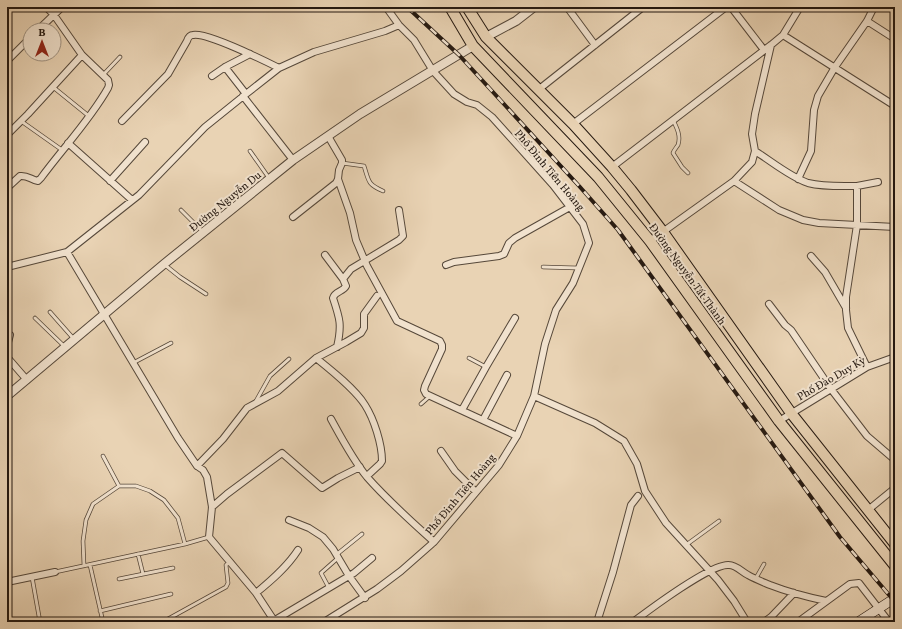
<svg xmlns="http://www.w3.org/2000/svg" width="902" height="629" viewBox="0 0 902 629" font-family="Vollkorn,serif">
<rect width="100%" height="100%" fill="#e9d3b4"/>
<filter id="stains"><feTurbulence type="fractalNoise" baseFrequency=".005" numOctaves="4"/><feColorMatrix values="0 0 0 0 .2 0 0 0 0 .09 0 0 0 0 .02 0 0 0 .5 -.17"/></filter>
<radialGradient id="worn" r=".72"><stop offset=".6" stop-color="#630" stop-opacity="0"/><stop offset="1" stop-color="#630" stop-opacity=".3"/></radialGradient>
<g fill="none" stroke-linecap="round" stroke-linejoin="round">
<defs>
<path id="service" d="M103 75 120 57
M53 87 90 117
M673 120C677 128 681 136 678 145 676 148 674 150 673 153L682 167 688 173
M21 121 62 150
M250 151 269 178
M342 163 364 166C369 181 367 184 383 191
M181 210 202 231
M165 265 180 277 206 294
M543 267 578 268
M50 312 73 338
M35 318 64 346
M469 358 486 367
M133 363 171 343
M256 401 270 376 289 359
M421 404 430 396
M103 456 119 486
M686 545 719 521
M138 554 143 574
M336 555 362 534
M90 565 103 622
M84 566 83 541 86 520 93 504 119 486H136L150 491 164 500 178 518 185 544
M55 572 185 544 209 537
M32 577 40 622
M756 578 764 564
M119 579 173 568
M329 588 321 573 338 558
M100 611 171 594
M168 619 226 587 228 583 226 565 230 562"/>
<path id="minor" d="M46 7 54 15 82 55
M567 7 595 45
M731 7 764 50
M867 21 895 39
M38 30 62 7
M783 35 895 106
M7 61 30 38
M225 67 246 94
M212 76 225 67 250 54
M538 90 643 7
M243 96 293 160
M122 121 168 74 187 41C188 38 189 35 193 35 206 32 265 61 279 68
M573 124 726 7
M7 135 28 114 82 55 108 80 109 85 108 88C90 120 63 148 41 178L38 181C31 180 28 175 20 176L7 188
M68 143 132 200
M755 151C771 161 790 177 808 183 824 187 841 186 857 186V225L846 297V310L848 328 867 367
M612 167 771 45 783 35 800 7
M338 179 350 213 356 240 367 266 397 321 440 341 442 345V349L425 386 424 390 426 394 517 436
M798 179 811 151 814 110 818 96 835 67 867 21 874 7
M110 181 145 142
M734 181 779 210 803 220 819 223 895 227
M857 186 878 182
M293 217 336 183 338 179 339 170 342 163V160L328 136
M650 241 734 181 752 162 755 151 752 134 755 114 771 45
M67 252 178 438 197 466 203 470 207 477 212 507 209 537 256 593 275 622
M325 255 343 279
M811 256 825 272 846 308
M446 265 454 262 499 256 504 254 509 243 515 238 570 207
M7 267 67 252 139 195 205 127 246 94 279 68 314 52 385 31 399 25
M769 304 785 325 791 330 831 389 867 436 895 460
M7 346 10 335
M337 347C342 325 340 319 333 298 335 291 343 292 346 286L343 279 351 269 399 240 403 236 399 210
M7 357 27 380
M316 358C331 370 355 389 365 405 374 419 382 444 382 461L380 464 367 476
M534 396 595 423 624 441 637 464 645 491 666 523 718 580 734 601 747 622
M462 410 486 367 515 318
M331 419C342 439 353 460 367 477 388 501 411 521 434 542
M483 420 507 375
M779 421 867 367 895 357
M441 451 455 471 476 492
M197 466 223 439 247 408 278 391 316 358 346 342 361 333 364 328V314L377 296
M212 507 227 494 282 453 322 488 338 478 360 467
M868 510 895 488
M289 520 309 528 323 537 333 549 349 576 365 598
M7 582 55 572
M256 593C272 580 287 567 298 550
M275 620 354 573 372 558
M324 622 377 589 401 571 434 542 499 465 517 436 534 396 545 344 556 310 573 283 589 243 583 224 553 185 492 117 477 105 467 102 454 94 433 71 414 40 399 25 386 7
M597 622 613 572 631 505 638 496
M633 622C649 610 712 563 729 565 736 565 742 572 748 575 755 579 763 582 770 585 788 592 807 597 826 601
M764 622 771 617 794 593
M798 622 850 584 859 583 889 622"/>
<path id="tertiary" d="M486 37 516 21 534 7
M7 396 164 264 293 160 360 114 473 46"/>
<path id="secondary" d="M858 622 895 598
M892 622 895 620"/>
<path id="primary" d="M450 7 473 46 598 177 650 241 779 421 895 566
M467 7 486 37 573 124 612 167 631 190 663 232 791 413 895 544"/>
</defs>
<!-- service casing -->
<use href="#service" stroke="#56483a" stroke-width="4.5"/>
<!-- minor casing -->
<use href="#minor" stroke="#56483a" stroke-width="8"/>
<!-- tertiary casing -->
<use href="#tertiary" stroke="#56483a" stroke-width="10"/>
<!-- secondary casing -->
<use href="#secondary" stroke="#251911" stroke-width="10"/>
<!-- primary casing -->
<use href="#primary" stroke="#251911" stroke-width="12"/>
<!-- service -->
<use href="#service" stroke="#f1e2ce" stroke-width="3"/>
<!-- minor -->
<use href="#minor" stroke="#f1e2ce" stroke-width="6"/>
<!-- tertiary -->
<use href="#tertiary" stroke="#f1e2ce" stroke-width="8"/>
<!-- secondary -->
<use href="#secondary" stroke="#f1e2ce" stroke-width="9"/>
<!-- primary -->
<use href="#primary" stroke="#e9d3b4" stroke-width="10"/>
<defs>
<path id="rail" d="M407 7 459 55 580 187 618 230 840 537 895 602"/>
</defs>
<!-- rail casing -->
<use href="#rail" stroke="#251911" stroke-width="4"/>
<!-- rail -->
<use href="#rail" stroke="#f1e2ce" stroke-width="2.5" stroke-dasharray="8" stroke-linecap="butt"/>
</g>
<g text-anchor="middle" stroke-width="4" stroke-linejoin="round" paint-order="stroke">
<!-- street labels -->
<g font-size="11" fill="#251911" stroke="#f1e2ce">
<text transform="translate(550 170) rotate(50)" y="4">Phố Đinh Tiên Hoàng</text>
<text transform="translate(225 201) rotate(-39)" y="4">Đường Nguyễn Du</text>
<text transform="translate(688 274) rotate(54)" y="4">Đường Nguyễn Tất Thành</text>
<text transform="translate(831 378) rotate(-30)" y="4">Phố Đào Duy Kỳ</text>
<text transform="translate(460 494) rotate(-50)" y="4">Phố Đinh Tiên Hoàng</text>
</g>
</g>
<!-- margin -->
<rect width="902" height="629" fill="none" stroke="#e9d3b4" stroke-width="24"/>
<rect x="8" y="8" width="886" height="613" fill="none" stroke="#251911" stroke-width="2"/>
<rect x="12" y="12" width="878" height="605" fill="none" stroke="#251911"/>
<!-- north arrow -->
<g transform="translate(42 42)"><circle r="19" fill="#f1e2ce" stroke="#9f9282"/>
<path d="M0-3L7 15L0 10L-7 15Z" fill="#8f2418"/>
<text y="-6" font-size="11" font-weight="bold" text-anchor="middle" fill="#251911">B</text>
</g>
<rect width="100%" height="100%" filter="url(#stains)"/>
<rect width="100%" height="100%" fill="url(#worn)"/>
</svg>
